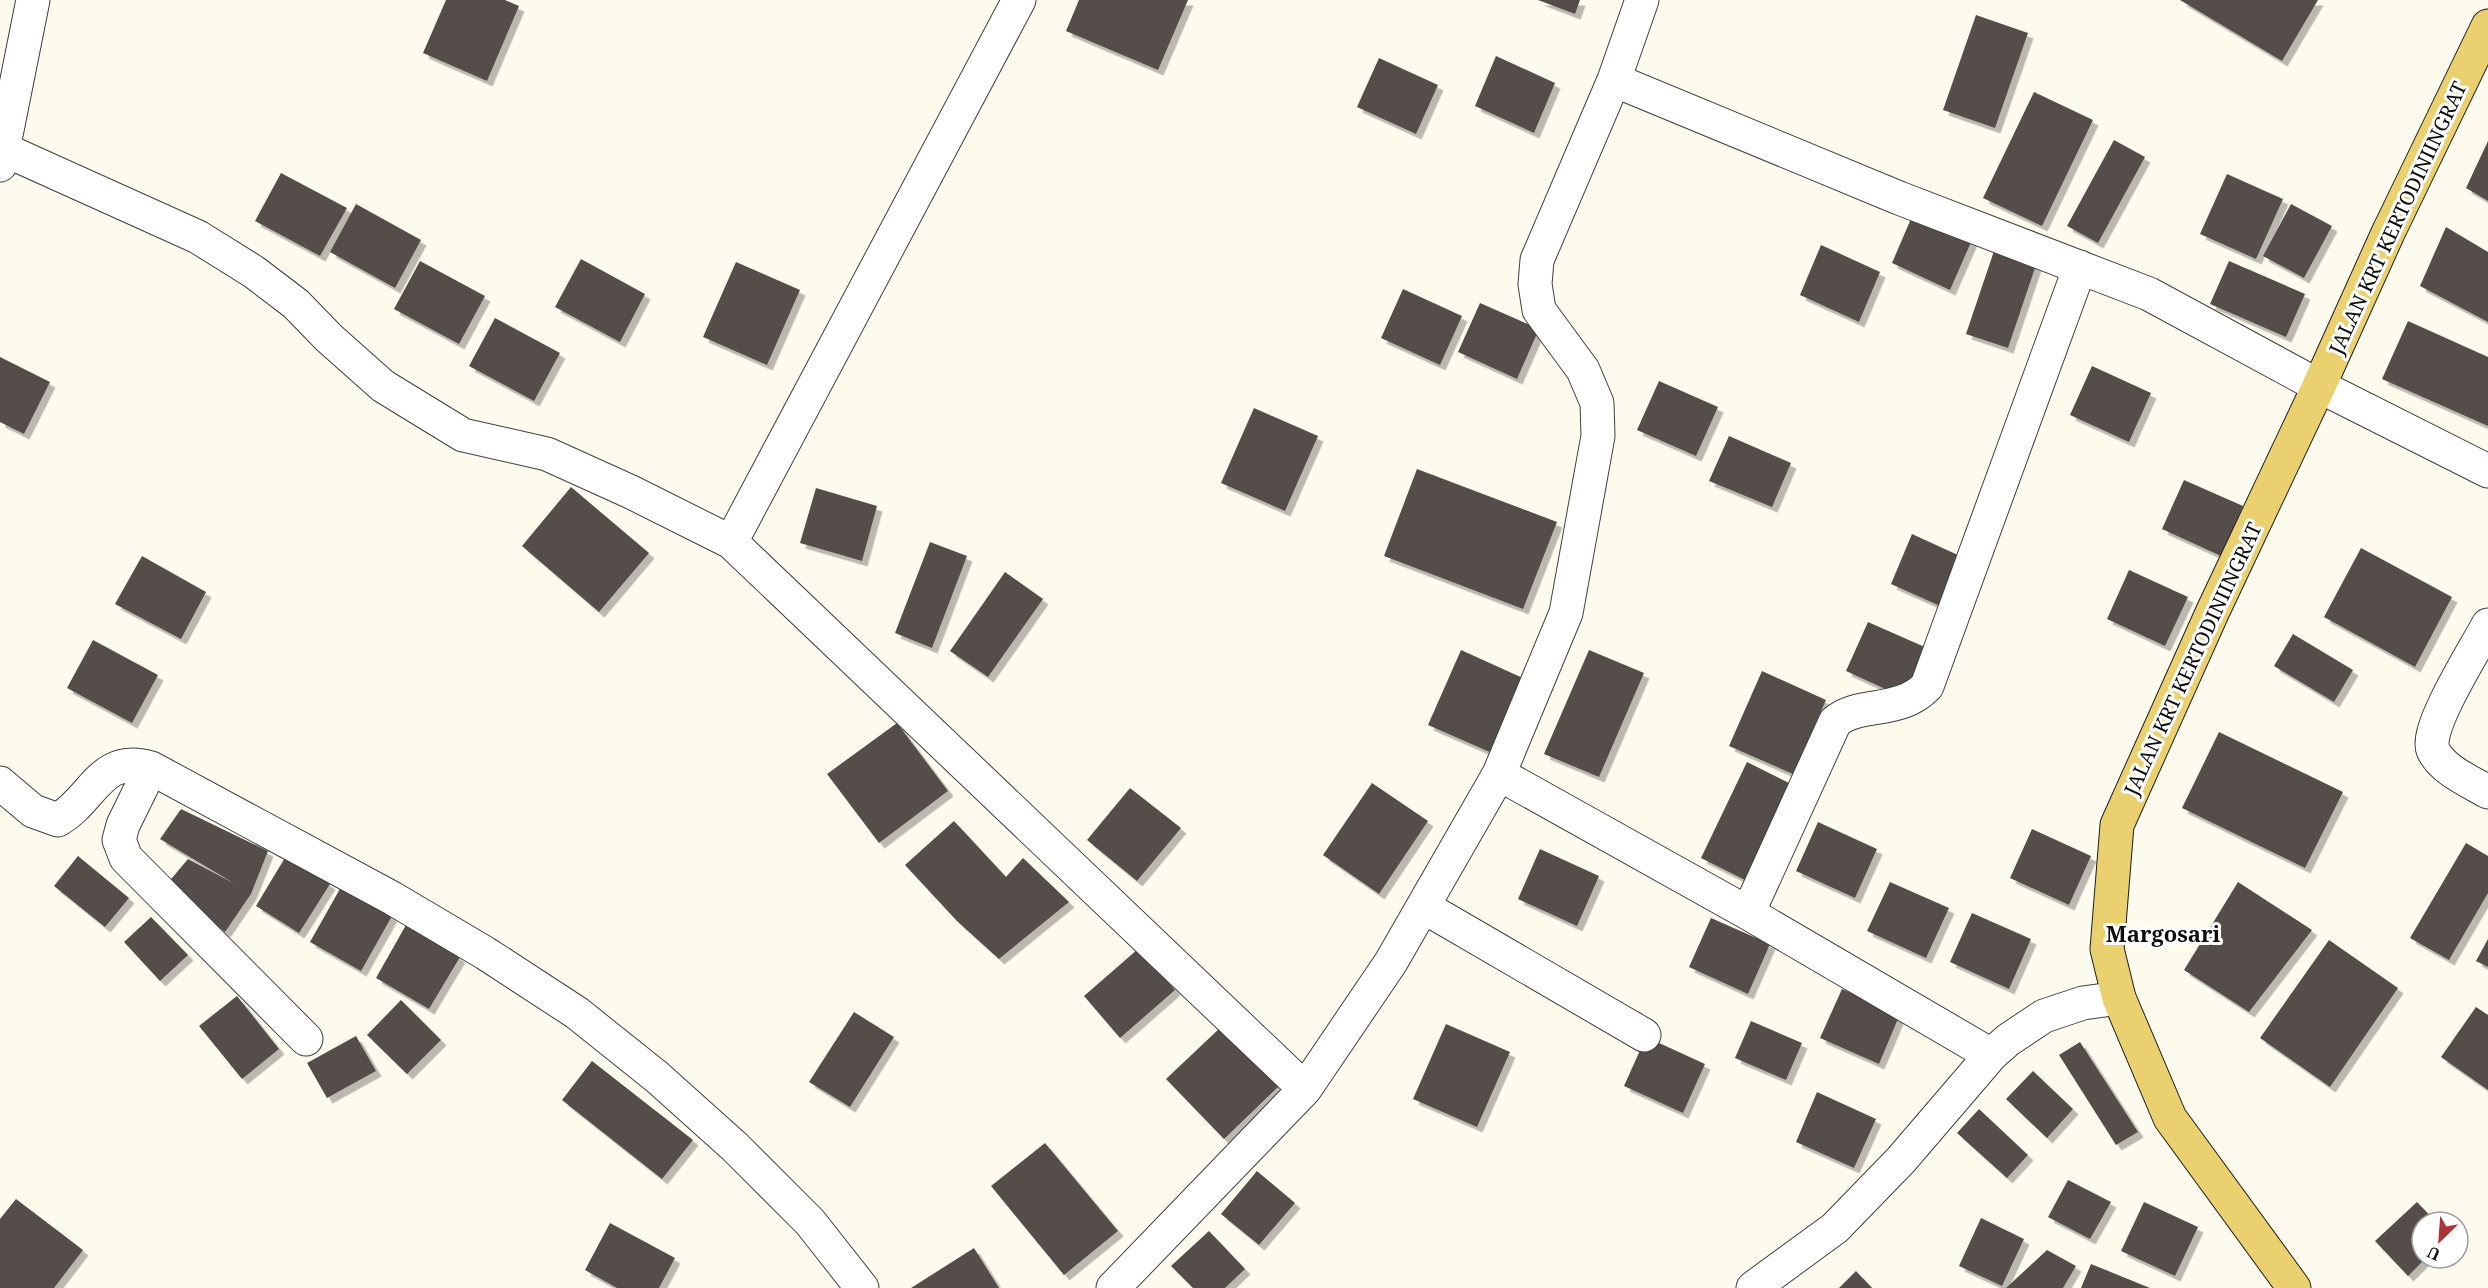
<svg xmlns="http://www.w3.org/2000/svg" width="2488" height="1288" viewBox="0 0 2488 1288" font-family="'Noto Serif',serif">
<defs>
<filter id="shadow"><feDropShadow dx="5.5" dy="5.5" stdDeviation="0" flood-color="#0004"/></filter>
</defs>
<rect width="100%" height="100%" fill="#fdfbee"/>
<!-- building -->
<path fill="#544e4a" filter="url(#shadow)" d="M446 0H505L519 6 487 81 423 53Z
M1079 0H1188L1158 70 1066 31Z
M1538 0H1580L1575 14Z
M2180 0H2318L2282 61Z
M1976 15 2028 33 1995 128 1943 110Z
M1496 56 1555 83 1534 133 1475 106Z
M1379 58 1438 85 1416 134 1357 107Z
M2034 92 2093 120 2042 226 1983 198Z
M2114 140 2145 157 2098 243 2067 226Z
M2488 141V201L2466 188Z
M281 173 347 208 320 256 255 221Z
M2227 174 2283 199 2256 259 2200 234Z
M356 204 421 240 395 288 330 252Z
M2291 204 2332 226 2304 278 2263 256Z
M1913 214 1972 240 1950 290 1892 263Z
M2446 227 2488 252V322L2420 286Z
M1821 245 1880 272 1859 322 1800 295Z
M1994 251 2036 265 2008 348 1966 334Z
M581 259 645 294 620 342 555 307Z
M420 261 485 296 459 344 394 309Z
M2229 261 2305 294 2286 337 2210 304Z
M736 262 800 290 767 365 703 337Z
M1403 289 1462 316 1440 365 1381 338Z
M1480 303 1539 329 1517 379 1458 352Z
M495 318 560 353 534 401 469 366Z
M2408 321 2488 357V426L2382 379Z
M0 357 50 382 24 434 0 422Z
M2092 366 2151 393 2129 442 2070 415Z
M1659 381 1718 407 1696 456 1637 430Z
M1254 408 1318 436 1285 511 1221 483Z
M1729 436 1791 463 1772 507 1709 481Z
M1417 469 1557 522 1523 609 1384 556Z
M2184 480 2243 506 2221 556 2162 529Z
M571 487 649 553 599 612 522 546Z
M816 488 877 506 862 561 800 543Z
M1912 534 1971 561 1949 610 1891 584Z
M930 542 967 556 932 648 895 633Z
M2361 548 2452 597 2415 667 2324 617Z
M142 556 206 592 181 639 115 604Z
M2129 570 2188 597 2165 646 2107 619Z
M1005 572 1043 599 988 677 950 651Z
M1868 622 1927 648 1905 698 1846 671Z
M2293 634 2353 670 2334 702 2274 666Z
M93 640 158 675 132 723 67 688Z
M1461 650 1525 679 1492 753 1428 725Z
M1589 650 1644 673 1599 777 1544 754Z
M1762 671 1826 700 1793 774 1729 746Z
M897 723 948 791 879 843 827 774Z
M2219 732 2343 792 2305 868 2182 808Z
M1747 762 1793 785 1747 881 1701 858Z
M1372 783 1428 821 1379 894 1323 855Z
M1130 788 1181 828 1137 881 1087 840Z
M181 809 268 851 251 894 225 932 166 885 188 859 235 884 160 839Z
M954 821 1006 877 1023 858 1069 902 999 959 957 921 905 865Z
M1818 822 1877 849 1855 898 1796 871Z
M2032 829 2091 856 2069 905 2010 878Z
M2466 843 2488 856V893L2449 960 2410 938Z
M1540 849 1599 876 1577 926 1518 899Z
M78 856 129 898 105 927 54 886Z
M286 856 330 884 299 933 256 906Z
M1890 882 1949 908 1926 958 1867 931Z
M2238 882 2312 930 2249 1012 2184 970Z
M341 887 392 916 361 971 310 942Z
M1972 913 2031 939 2009 989 1950 962Z
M151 917 188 955 160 981 124 942Z
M1711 918 1770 944 1748 994 1689 967Z
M406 925 460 957 429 1009 376 978Z
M2488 939V967L2476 961Z
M2329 940 2398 988 2330 1087 2260 1038Z
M1138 949 1175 990 1120 1038 1084 996Z
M1842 989 1900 1014 1879 1064 1820 1038Z
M237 996 279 1049 242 1079 199 1026Z
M401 1000 441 1040 407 1074 367 1035Z
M2476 1007 2488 1015V1090L2441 1057Z
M854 1012 894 1037 850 1107 809 1082Z
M1751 1021 1802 1043 1786 1080 1735 1058Z
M1446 1024 1510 1052 1477 1127 1413 1099Z
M1221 1027 1279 1086 1224 1139 1166 1079Z
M356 1036 376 1071 327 1098 307 1063Z
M1646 1037 1705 1064 1683 1113 1624 1086Z
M2080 1042 2138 1132 2116 1145 2059 1055Z
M592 1061 693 1140 662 1179 562 1100Z
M2033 1071 2073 1109 2047 1138 2006 1099Z
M1817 1092 1876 1119 1854 1168 1796 1142Z
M1979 1109 2028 1155 2007 1178 1957 1133Z
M1045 1143 1118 1231 1064 1275 991 1186Z
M1257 1171 1295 1203 1259 1245 1221 1214Z
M2068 1180 2111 1202 2090 1239 2048 1217Z
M16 1199 83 1250 54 1288H0V1219Z
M2144 1202 2198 1227 2175 1276 2121 1251Z
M2417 1202 2436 1222H2422V1258H2426L2408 1276 2375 1241Z
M1981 1218 2024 1239 2002 1286 1959 1266Z
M610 1223 675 1258 659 1288H617L585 1270Z
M1209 1231 1245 1269 1225 1288H1193L1171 1266Z
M974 1248 999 1288H911Z
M2047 1250 2076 1266 2063 1288H2006Z
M2091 1264 2150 1288H2081Z
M1856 1271 1872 1288H1839Z"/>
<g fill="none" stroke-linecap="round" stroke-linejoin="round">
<defs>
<path id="minor" d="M1642 0 1614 80 1899 198 2149 294 2319 386 2488 471
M5 150 198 237 254 272 296 304 329 338 383 386 463 435 547 454 631 492 731 542 1305 1089
M0 165 33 0
M731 542 1019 0
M2488 625C2476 648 2424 729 2433 750 2442 770 2471 782 2488 792
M151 768 123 825 119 840 126 858 306 1039
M1499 774 1748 913 1991 1055
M0 783 33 811 58 820C94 799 100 753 151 768L392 898 485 953 577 1013 657 1077 735 1147 810 1222 862 1288
M1424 907 1644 1035
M1748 913 1835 722C1858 701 1900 715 1927 686L2080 267
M1113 1288 1305 1089 1391 962 1499 774 1566 613 1598 436 1597 403 1583 370 1539 310 1535 284 1537 260 1614 80
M1753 1288 1835 1228 1901 1160 1991 1055 2008 1040 2044 1016 2083 1003 2119 998"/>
<path id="major" d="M2294 1288 2170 1118 2119 998 2107 949 2117 825 2212 613 2319 386 2388 233 2488 26"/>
</defs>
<!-- minor casing -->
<use href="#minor" stroke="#404040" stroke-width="35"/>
<!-- major casing -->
<use href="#major" stroke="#1e1e1e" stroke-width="35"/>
<!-- minor -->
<use href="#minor" stroke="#fff" stroke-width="33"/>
<!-- major -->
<use href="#major" stroke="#ebd070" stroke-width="33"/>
</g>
<g text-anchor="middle" stroke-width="6" stroke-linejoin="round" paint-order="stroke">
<!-- street labels -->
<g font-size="20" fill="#0d0d0d" stroke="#fff">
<text transform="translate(2398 218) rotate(-65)" y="7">JALAN KRT KERTODINIINGRAT</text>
<text transform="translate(2193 659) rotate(-65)" y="7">JALAN KRT KERTODINIINGRAT</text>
</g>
<!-- quarter labels -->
<g font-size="22" font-weight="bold" fill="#0d0d0d" stroke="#fff">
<text x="2163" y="942">Margosari</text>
</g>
</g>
<!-- north arrow -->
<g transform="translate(2440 1240) rotate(205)"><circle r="28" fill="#ffffff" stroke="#9e9e9e" stroke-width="1.5"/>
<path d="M0-4.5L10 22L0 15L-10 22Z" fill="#af3236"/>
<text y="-9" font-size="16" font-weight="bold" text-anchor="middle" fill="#0d0d0d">U</text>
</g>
</svg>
